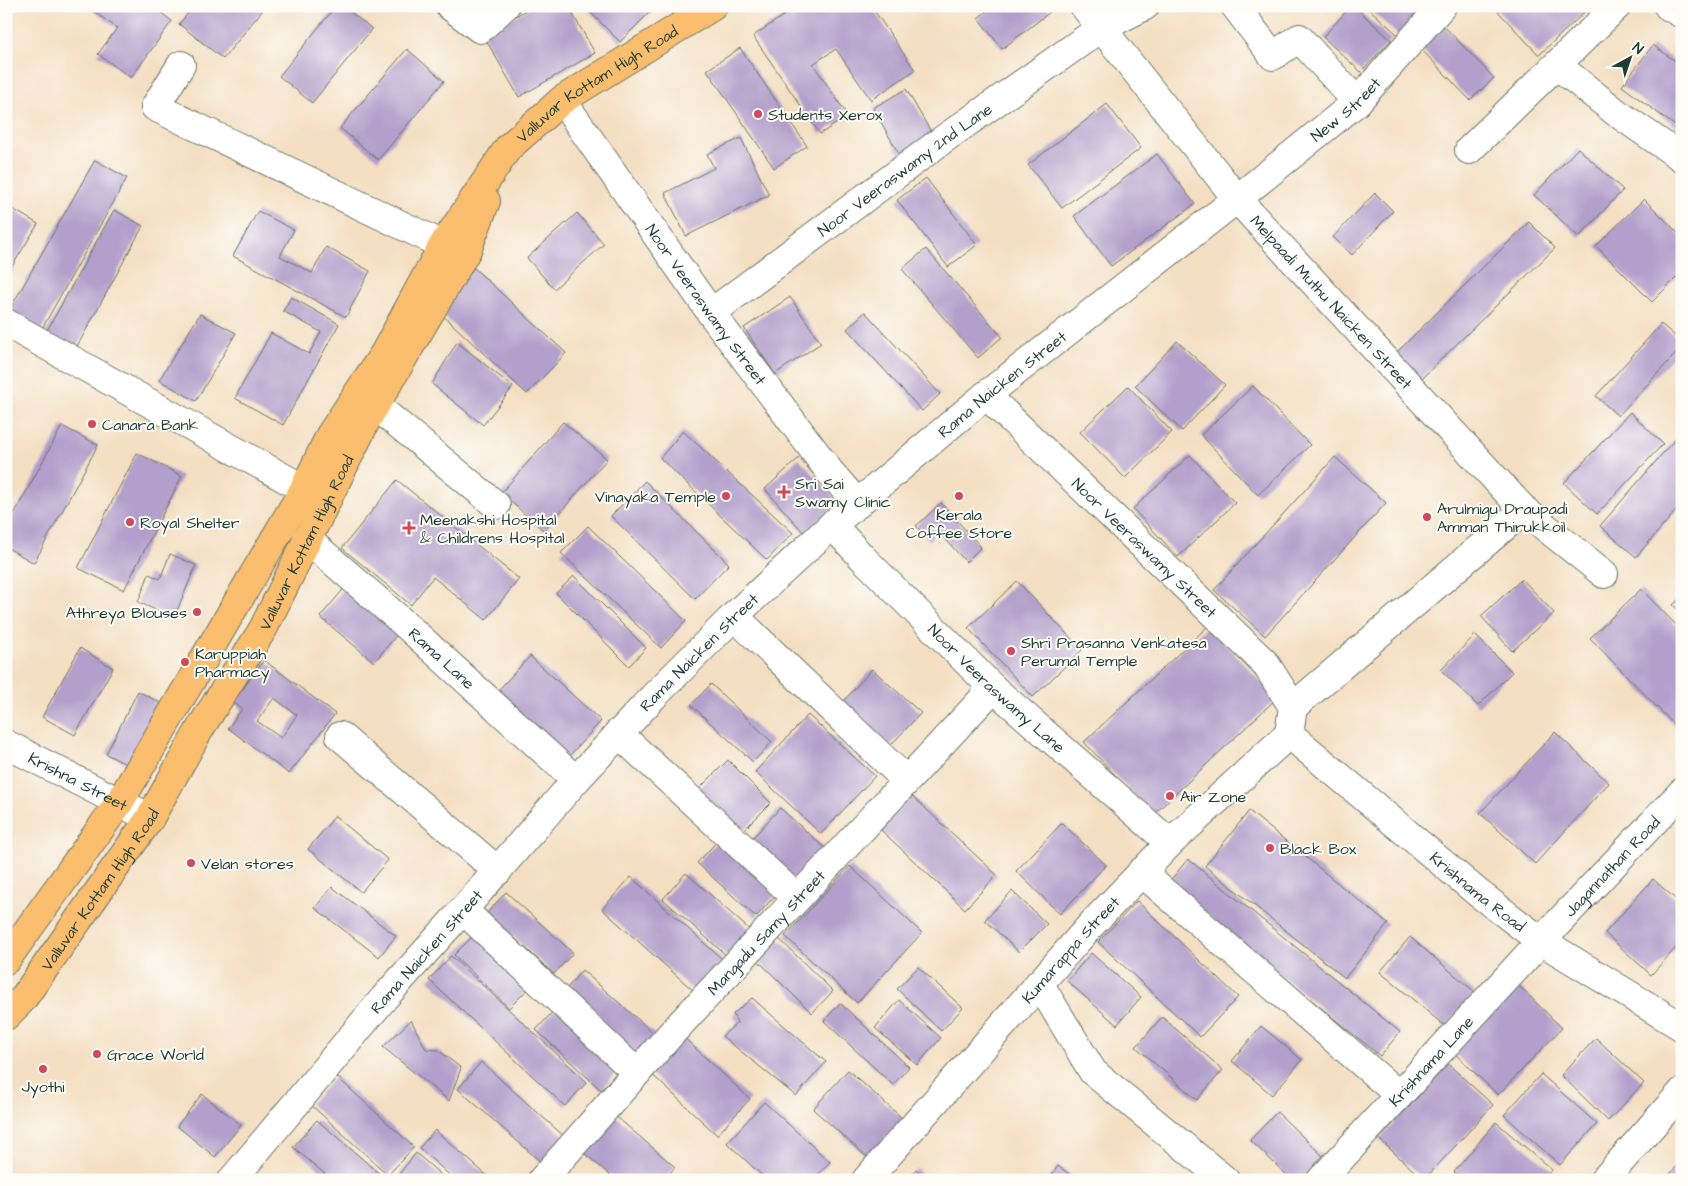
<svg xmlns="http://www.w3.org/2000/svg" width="1688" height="1186" viewBox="0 0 1688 1186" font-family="'Architects Daughter',sans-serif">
<rect width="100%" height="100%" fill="#fdfcf7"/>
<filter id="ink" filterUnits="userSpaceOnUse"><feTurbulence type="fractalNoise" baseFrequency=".02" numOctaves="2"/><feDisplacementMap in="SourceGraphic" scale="10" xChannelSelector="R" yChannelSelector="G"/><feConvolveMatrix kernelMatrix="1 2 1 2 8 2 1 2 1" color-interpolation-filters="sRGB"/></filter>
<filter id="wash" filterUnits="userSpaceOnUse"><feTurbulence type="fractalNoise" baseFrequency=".0096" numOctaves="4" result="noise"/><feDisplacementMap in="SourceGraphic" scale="20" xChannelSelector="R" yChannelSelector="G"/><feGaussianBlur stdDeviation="1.12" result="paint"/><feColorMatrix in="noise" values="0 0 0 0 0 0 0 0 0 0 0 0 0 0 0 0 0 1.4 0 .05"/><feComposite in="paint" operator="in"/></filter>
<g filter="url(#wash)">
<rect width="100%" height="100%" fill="#f4dfc3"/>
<g id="blocks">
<!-- building -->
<path fill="#b29fcb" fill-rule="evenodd" d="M86 6H152L172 21 131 78 98 54 117 28Z
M194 6H266L223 59 179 24Z
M336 6H343L372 29 312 103 279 76Z
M533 6H568L595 53 519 97 483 35Z
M584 6H656L620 42Z
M798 6H871L915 70 871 100 836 49 813 64 848 116 820 134 753 36Z
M993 6H1045L1050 12 1002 49 978 18Z
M1351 6H1354L1391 40 1361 72 1323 37Z
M1366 6H1424L1398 35Z
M1493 6H1591L1539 55Z
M1441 23 1494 78 1470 100 1418 46Z
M1653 45 1682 66V131L1622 86Z
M740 48 807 146 774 168 707 70Z
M407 49 444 81 378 160 340 128Z
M906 89 942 151 908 170 873 108Z
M1107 104 1141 148 1062 208 1028 165Z
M741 138 769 195 686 236 665 193 714 168 707 154Z
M1578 148 1623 190 1579 237 1534 195Z
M1157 154 1195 204 1111 266 1074 216Z
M95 160 127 178 40 332 7 314Z
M926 178 977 245 948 267 897 200Z
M1375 193 1393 211 1352 255 1333 237Z
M1644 199 1682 237V272L1652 302 1596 246Z
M6 205 38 224 8 273 6 271Z
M114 210 143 226 74 352 44 336Z
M258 211 294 230 280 256 312 273 326 247 370 271 346 317 233 256Z
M577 213 604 244 554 289 527 258Z
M1529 222 1555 248 1419 381 1394 355Z
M926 249 1002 337 978 358 902 269Z
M474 268 566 353 527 394 436 309Z
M291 297 339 324 283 425 235 398 271 333 309 354 321 332 283 311Z
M790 297 821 343 775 374 744 328Z
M865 312 940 394 922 411 847 329Z
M200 314 236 333 196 401 159 380Z
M1661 324 1682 342V347L1618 416 1596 396Z
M1177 341 1225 385 1182 431 1135 386Z
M457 342 513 387 483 425 432 384Z
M1128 386 1172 432 1125 478 1080 432Z
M1253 386 1310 445 1258 495 1201 435Z
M1630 412 1663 444 1597 514 1564 483Z
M563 422 607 459 544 531 501 493Z
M62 426 98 445 34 563 6 547V529Z
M683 431 793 533 767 560 660 458Z
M1682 431V504L1636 557 1600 526Z
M137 453 182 476 124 590 78 568Z
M1190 455 1235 503 1178 557 1133 509Z
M1335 457 1386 503 1265 636 1214 590Z
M799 458 838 502 804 533 765 489Z
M397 480 519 579 486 620 433 577 411 605 342 548Z
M645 481 729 564 695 599 611 516Z
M941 503 981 547 966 562 938 531 929 540 916 526Z
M588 526 686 621 661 648 561 553Z
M170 554 196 565 174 618 138 602 149 574 160 579Z
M574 576 646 648 629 666 556 593Z
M1522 579 1554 613 1512 651 1481 616Z
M1017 581 1082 650 1033 697 968 628Z
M347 585 401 630 374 662 320 617Z
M1641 589 1682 631V733L1590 638Z
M1682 596V613L1673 605Z
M1208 626 1277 698 1153 815 1084 742Z
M1475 635 1512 672 1478 706 1441 670Z
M80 648 113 668 75 735 42 717Z
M530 656 601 721 561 765 490 699Z
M264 660 335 714 289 774 228 728 242 709 233 702ZM274 698 297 715 281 738 257 721Z
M872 669 921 713 889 747 841 704Z
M711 684 772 742 753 762 691 705Z
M138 691 168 707 132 767 106 754Z
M808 715 875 776 821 834 755 772Z
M1555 732 1609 783 1535 864 1480 813Z
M728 760 771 803 736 838 693 795Z
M912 796 997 875 965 909 881 830Z
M780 808 827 850 794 888 746 845Z
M1249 811 1388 924 1345 978 1205 866Z
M335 816 388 860 361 892 308 849Z
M1062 823 1106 865 1060 914 1016 871Z
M722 836 780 890 756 917 697 863Z
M1188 859 1400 1032 1380 1056 1168 883Z
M850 866 922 933 857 1003 785 936Z
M686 873 751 931 728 957 663 899Z
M631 877 723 960 695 992 602 909Z
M1653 879 1682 905V941L1651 975 1605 933Z
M332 887 396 936 379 957 315 908Z
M1012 891 1047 924 1019 952 985 920Z
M506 892 573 953 554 974 487 913Z
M1137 901 1238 997 1200 1037 1098 942Z
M480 929 535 982 509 1008 454 955Z
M773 933 833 991 812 1013 752 955Z
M1410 937 1475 992 1446 1027 1380 972Z
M1091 953 1141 997 1117 1025 1067 981Z
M451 956 587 1082 565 1106 429 980Z
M918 967 963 1008 941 1031 897 989Z
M582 970 658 1037 639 1058 564 992Z
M1514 981 1562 1028 1498 1095 1450 1049Z
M752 998 826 1062 796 1096 722 1036 737 1023 733 1014Z
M899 1000 941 1038 917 1065 875 1028Z
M840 1003 909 1067 893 1085 824 1021Z
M559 1005 623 1065 601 1090 536 1030Z
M1162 1017 1223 1070 1197 1100 1136 1047Z
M411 1020 426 1049 438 1050 461 1068 449 1101 383 1047Z
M1261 1026 1302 1060 1272 1095 1232 1061Z
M678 1032 750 1099 717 1135 645 1068Z
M1596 1038 1644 1083 1608 1121 1561 1075Z
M481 1062 565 1137 542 1163 458 1089Z
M1448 1064 1493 1105 1424 1180 1379 1139Z
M848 1070 903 1119 868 1158 813 1109Z
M1541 1074 1597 1124 1560 1165 1504 1115Z
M336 1076 414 1147 388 1175 310 1104Z
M202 1094 241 1125 215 1157 177 1126Z
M764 1102 830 1162 813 1180H767L727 1143Z
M611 1112 675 1167 664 1180H616L579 1149Z
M1277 1112 1326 1159 1307 1180H1292L1250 1140Z
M317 1120 387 1180H332L293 1147Z
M1496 1122 1552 1170 1543 1180H1463L1454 1172Z
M435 1130 492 1180H455L419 1148Z
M416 1153 447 1180H396L395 1179Z
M1682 1160V1180H1665Z
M1058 1166 1078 1180H1048Z
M916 1169 929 1180H907Z"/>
</g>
</g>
<g filter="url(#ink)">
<use href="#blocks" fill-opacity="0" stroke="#6a7666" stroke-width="1"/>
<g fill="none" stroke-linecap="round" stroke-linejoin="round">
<defs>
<g id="minor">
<path d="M450 6 480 29 505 6"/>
<path id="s1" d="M1084 6 1237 199 1524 510 1604 574"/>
<path d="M1235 6 1273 56 1299 38 1357 102"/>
<path d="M1668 6 1682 14"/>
<path d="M181 65 155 107 443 245"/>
<path d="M1558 66 1617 113 1682 158"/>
<path id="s2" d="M562 100 711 313 830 472 858 504"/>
<path d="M1469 150 1617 6"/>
<path id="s3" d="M711 313 941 141 1101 28 1145 6"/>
<path d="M6 323 304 489"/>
<path id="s4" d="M986 395 1265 663 1293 707 1289 734"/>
<path d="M375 405 496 505"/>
<path id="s5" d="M832 525 862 557 993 688 1170 843"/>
<path id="s6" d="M307 539 407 626 576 780"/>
<path d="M734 616 906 780"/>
<path d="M1293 707 1524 510"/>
<path d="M618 733 797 898"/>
<path id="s7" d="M1289 734 1478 893 1541 941 1682 1027"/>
<path d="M340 736 498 871"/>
<path id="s8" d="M6 744 150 818"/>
<path d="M1141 872 1399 1095"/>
<path d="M463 910 637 1073"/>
<path d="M1039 983 1093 1072 1225 1180"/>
<path id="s9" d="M232 1180 384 998 463 910 576 780 653 697 734 616 832 525 986 395 1237 199 1357 102 1442 6"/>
<path id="s10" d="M542 1180 671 1034 993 688"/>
<path id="s11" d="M866 1180 1091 925 1170 843 1289 734"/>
<path id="s12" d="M1321 1180 1541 941 1682 792"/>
<path d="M1604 1180 1682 1092"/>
</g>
<g id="major">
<path id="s13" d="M6 960 119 803 304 489 330 435 385 352 443 245 508 148 562 100 713 6"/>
<path id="s14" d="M6 1016 22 1000 150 818 201 727 263 629 367 419 467 250 486 201"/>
</g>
</defs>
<!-- minor casing -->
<use href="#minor" stroke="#6a7666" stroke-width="30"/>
<!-- major casing -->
<use href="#major" stroke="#6a7666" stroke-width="30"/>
<!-- minor -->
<use href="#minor" stroke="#fff" stroke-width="28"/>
<!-- major -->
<use href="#major" stroke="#fbbd6e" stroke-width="28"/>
</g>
</g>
<!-- markers -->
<g fill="#d1495b" stroke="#fdfcf7" stroke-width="2">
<circle cx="758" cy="114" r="5"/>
<circle cx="92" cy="424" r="5"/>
<path d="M781.5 484.5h5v5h5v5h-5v5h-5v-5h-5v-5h5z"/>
<circle cx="726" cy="496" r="5"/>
<circle cx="959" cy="496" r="5"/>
<circle cx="1427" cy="517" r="5"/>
<circle cx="130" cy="522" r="5"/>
<path d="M406.5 520.5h5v5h5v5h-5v5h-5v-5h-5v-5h5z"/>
<circle cx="197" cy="612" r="5"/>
<circle cx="1011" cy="651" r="5"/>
<circle cx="185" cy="662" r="5"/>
<circle cx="1170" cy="796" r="5"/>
<circle cx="1270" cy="848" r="5"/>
<circle cx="191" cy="863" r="5"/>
<circle cx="97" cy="1054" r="5"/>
<circle cx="43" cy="1069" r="5"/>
</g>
<g text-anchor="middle" stroke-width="4" stroke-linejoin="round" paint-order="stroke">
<!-- street labels -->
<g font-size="16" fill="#1f3d34" stroke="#fdfcf7">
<text dy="6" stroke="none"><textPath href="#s13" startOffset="1066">Valluvar Kottam High Road</textPath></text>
<text dy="6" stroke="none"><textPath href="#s9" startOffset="1550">New Street</textPath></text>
<text dy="6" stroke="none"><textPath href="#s3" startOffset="241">Noor Veeraswamy 2nd Lane</textPath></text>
<text dy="6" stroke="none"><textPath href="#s1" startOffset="386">Melpaadi Muthu Naicken Street</textPath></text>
<text dy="6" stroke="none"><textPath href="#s2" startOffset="250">Noor Veeraswamy Street</textPath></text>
<text dy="6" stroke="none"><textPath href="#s9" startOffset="1110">Rama Naicken Street</textPath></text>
<text dy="6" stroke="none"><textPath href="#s14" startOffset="562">Valluvar Kottam High Road</textPath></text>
<text dy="6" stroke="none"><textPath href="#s4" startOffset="220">Noor Veeraswamy Street</textPath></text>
<text dy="6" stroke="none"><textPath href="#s9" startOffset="705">Rama Naicken Street</textPath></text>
<text dy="6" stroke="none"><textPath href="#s6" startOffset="180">Rama Lane</textPath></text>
<text dy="6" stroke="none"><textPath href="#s5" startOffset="232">Noor Veeraswamy Lane</textPath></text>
<text dy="6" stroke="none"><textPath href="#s8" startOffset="81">Krishna Street</textPath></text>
<text dy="6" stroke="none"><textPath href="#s12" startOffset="428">Jagannathan Road</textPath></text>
<text dy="6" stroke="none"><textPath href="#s14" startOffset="158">Valluvar Kottam High Road</textPath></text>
<text dy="6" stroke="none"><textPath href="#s7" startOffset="246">Krishnama Road</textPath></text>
<text dy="6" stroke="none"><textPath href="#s10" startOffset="334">Mangadu Samy Street</textPath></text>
<text dy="6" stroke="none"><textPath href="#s11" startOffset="308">Kumarappa Street</textPath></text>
<text dy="6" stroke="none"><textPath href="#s9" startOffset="300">Rama Naicken Street</textPath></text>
<text dy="6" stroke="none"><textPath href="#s12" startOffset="162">Krishnama Lane</textPath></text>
</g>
<!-- poi labels -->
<g font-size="16" fill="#1f3d34" stroke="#fdfcf7" text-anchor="start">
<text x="768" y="120">Students Xerox</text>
<text x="102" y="430">Canara Bank</text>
<text x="795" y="489">Sri Sai<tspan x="795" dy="18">Swamy Clinic</tspan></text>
<text x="716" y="502" text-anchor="end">Vinayaka Temple</text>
<text x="1437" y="514">Arulmigu Draupadi<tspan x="1437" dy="18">Amman Thirukkoil</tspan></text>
<text x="959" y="520" text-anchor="middle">Kerala<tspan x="959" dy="18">Coffee Store</tspan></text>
<text x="420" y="525">Meenakshi Hospital<tspan x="420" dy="18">&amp; Childrens Hospital</tspan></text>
<text x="140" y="528">Royal Shelter</text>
<text x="187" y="618" text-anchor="end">Athreya Blouses</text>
<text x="1021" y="648">Shri Prasanna Venkatesa<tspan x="1021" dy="18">Perumal Temple</tspan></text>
<text x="195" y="659">Karuppiah<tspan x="195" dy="18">Pharmacy</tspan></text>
<text x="1180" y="802">Air Zone</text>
<text x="1280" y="854">Black Box</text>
<text x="201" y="869">Velan stores</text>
<text x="107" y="1060">Grace World</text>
<text x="43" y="1092" text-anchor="middle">Jyothi</text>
</g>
</g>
<!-- margin -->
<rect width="1688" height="1186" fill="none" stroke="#fdfcf7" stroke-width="25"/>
<!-- north arrow -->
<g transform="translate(1630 58) rotate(40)" stroke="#fdfcf7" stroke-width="4" paint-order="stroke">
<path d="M0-4L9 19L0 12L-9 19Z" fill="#1f3d34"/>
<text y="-8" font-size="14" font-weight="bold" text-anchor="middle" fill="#1f3d34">N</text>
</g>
</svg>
